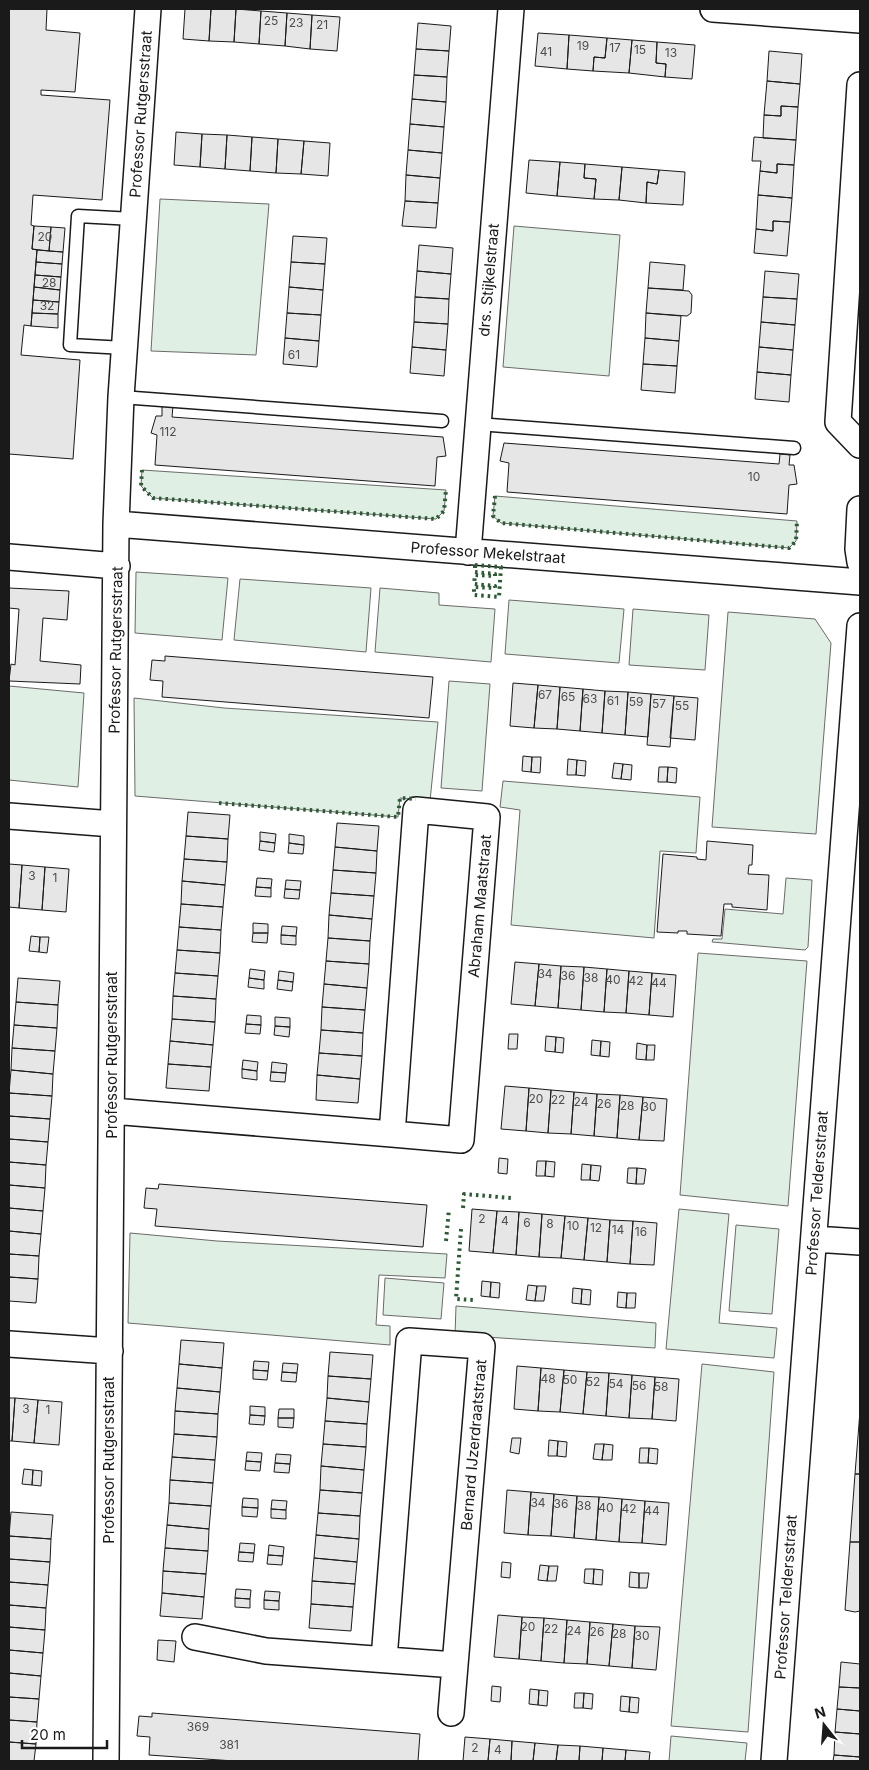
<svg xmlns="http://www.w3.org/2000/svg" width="869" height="1770" viewBox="0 0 869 1770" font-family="Inter,sans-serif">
<rect width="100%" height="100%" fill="#fff"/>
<!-- green -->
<path fill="#e0efe3" stroke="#6a6a6a" d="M160 199 269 204 256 355 151 351Z
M514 226 620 235 609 376 503 367Z
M142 470 446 490 444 511 436 519 153 498 141 486Z
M495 496 797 521 796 541 789 548 501 523 493 516Z
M136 572 228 578 222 640 135 633Z
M240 579 371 588 366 652 234 640Z
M380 588 439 593V605L495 609 491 662 375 652Z
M509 600 624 609 619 663 505 654Z
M633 609 709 615 705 670 629 665Z
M728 612 815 619 831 643 816 834 712 827Z
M449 681 490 684 482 791 441 788Z
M9 686 84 693 78 787 9 780Z
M134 698 224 708 438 722 430 801 400 798 398 817 135 796Z
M503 781 700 797 696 853 660 851 654 938 511 925 520 810 500 807Z
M786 878 812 880 808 947 805 950 712 942 713 939H722L725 909 783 914Z
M698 953 807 961 788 1206 680 1195Z
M679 1209 729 1214 719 1323 777 1328 774 1358 666 1349Z
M736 1225 779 1229 772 1314 729 1311Z
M130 1233 217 1241 447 1254 445 1278 379 1275 376 1325 390 1326V1345L128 1323Z
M385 1278 444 1283 441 1319 383 1315Z
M456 1306 656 1323 655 1348 455 1335Z
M702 1364 774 1372 748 1732 671 1726Z
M671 1736 747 1743 745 1761H669Z"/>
<!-- building -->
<path fill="#e6e6e6" stroke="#1a1a1a" d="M9 9H47L46 30 80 33 75 92 41 90V95L110 100 102 200 33 195 31 225 34 226 32 249 37 250 31 326 24 325 21 355 80 360 73 459 9 454Z
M185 9H211L209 41 183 39Z
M211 9H236L234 42 209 41Z
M236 9 261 11 259 44 234 42Z
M261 11 287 13 285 46 259 44Z
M287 13 312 15 310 49 285 46Z
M312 15 340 17 337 51 310 49Z
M418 23 451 26 449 51 416 49Z
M538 33 569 35 567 69 535 66Z
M569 35 607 38 605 58 594 57 593 71 567 69Z
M607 38 632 40 629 73 593 71 594 57 605 58Z
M632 40 657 42 656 63 666 64 665 77 629 73Z
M657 42 695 45 692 79 665 77 666 64 656 63Z
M416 49 449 51 447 77 414 75Z
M769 51 802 54 800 84 767 81Z
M414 75 447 77 446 102 412 99Z
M767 81 800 84 798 107 781 106V116L764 115Z
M412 99 446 102 444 127 410 124Z
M781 106 798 107 796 140 763 138 764 115 781 116Z
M410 124 444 127 442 153 408 150Z
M176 132 202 134 200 167 174 165Z
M202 134 227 135 225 169 200 167Z
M227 135 252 137 250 171 225 169Z
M252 137 278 139 276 173 250 171Z
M754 137 796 140 794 165 777 164V173L760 171 761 161H752Z
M278 139 304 141 301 174 276 173Z
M304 141 330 143 328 176 301 174Z
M408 150 442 153 440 178 406 175Z
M529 160 560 162 557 196 526 193Z
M560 162 585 164 584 178 596 179 594 199 557 196Z
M585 164 622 167 619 200 594 199 596 179 584 178Z
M777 164 794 165 792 198 758 195 760 171 777 173Z
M622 167 659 170 657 184 647 182 646 203 619 200Z
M659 170 685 172 683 205 646 203 647 182 657 184Z
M406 175 440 178 438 203 405 201Z
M758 195 792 198 790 222 773 221V231L756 229Z
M405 201 438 203 436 228 402 226Z
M773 221 790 222 787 256 754 253 756 229 773 231Z
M34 226 51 227 49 251 32 249Z
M51 227 65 228 63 252 49 251Z
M293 236 327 238 325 264 291 262Z
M419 245 453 248 451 274 417 271Z
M37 250 63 252 62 264 36 262Z
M36 262 62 264 61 277 35 275Z
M291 262 325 264 323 290 289 287Z
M650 262 685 265 683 290 648 288Z
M417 271 451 274 449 299 415 297Z
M765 271 799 274 797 299 763 297Z
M35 275 61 277 60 290 34 287Z
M34 287 60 290 59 302 33 300Z
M289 287 323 290 321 315 287 313Z
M648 288 689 291 692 295 691 313 687 316 646 313Z
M415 297 449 299 448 324 414 322Z
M763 297 797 299 795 325 761 322Z
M33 300 59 302 58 314 32 313Z
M32 313 58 314V328L31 326Z
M287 313 321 315 319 341 285 338Z
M646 313 681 316 679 341 645 338Z
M414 322 448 324 446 350 412 347Z
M761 322 795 325 793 350 759 347Z
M285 338 319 341 317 367 283 364Z
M645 338 679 341 677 366 643 364Z
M412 347 446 350 444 376 410 373Z
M759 347 793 350 791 375 757 372Z
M643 364 677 366 675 393 641 390Z
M757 372 791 375 789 402 755 399Z
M162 405 173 406 172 417 443 437 446 456 437 457 435 486 155 465 157 435 151 433 156 416H162Z
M504 443 779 464 780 454 790 455 789 465H794L797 484 789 485 787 514 507 492 509 463 500 461Z
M9 588 69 591 67 620 43 618 40 661 81 665 80 684 9 681 11 664 15 665 19 609 9 608Z
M165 656 433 677 429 718 162 697 163 681 150 680 152 660 165 661Z
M513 683 538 685 534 728 510 726Z
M538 685 560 687 557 729 534 728Z
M560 687 583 689 580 731 557 729Z
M583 689 605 691 602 733 580 731Z
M605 691 628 692 625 735 602 733Z
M628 692 651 694 648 737 625 735Z
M651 694 674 696 670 747 647 745Z
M674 696 698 698 695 740 670 738Z
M523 756 532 757 531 772 522 771Z
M532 757H541L540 773 531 772Z
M568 759 577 760 576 775H567Z
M577 760 586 761 585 776 576 775Z
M614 763 623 764 621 779 612 778Z
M623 764 632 765 631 780 621 779Z
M659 767H668L667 782H658Z
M668 767 677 768 676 783 667 782Z
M188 812 230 815 228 839 186 836Z
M337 823 379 826 377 851 335 847Z
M260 832 276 834 275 843 260 841Z
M289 834 304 836V845L289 843Z
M186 836 228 839 227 862 184 859Z
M260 841 275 843 274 852 259 850Z
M707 841 753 845 752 865H749L748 874 769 875 767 910 732 907V904H724L721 936 687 934V931H678V933L657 932 663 854 697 857V859L706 860Z
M289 843 304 845 303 854 288 853Z
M335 847 377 851 376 873 333 870Z
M184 859 227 862 225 885 182 881Z
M9 864 22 865 19 908 9 907Z
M22 865 45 867 42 910 19 908Z
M45 867 69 869 66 912 42 910Z
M333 870 376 873 374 896 331 893Z
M257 878 272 879 271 888 256 887Z
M286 880 301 881 300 890 285 889Z
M182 881 225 885 223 907 181 904Z
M256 887 271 888V897L255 896Z
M285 889 300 890 299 899 284 898Z
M331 893 374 896 372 919 329 915Z
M181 904 223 907 221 930 179 927Z
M329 915 372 919 370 941 328 938Z
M253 923 268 924V933H253Z
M282 926 297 927 296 936 281 935Z
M179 927 221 930 220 953 177 950Z
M253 933H268L267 943 252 942Z
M281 935 296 936V945L281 944Z
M31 936 40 937 39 952 29 951Z
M40 937H49L47 953 39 952Z
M328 938 370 941 369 964 326 961Z
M177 950 220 953 218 976 175 973Z
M326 961 369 964 367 988 324 984Z
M515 962 539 964 535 1006 511 1004Z
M539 964 561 966 558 1008 535 1006Z
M561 966 584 967 581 1010 558 1008Z
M584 967 607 969 604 1012 581 1010Z
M250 969 265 971 264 980 249 978Z
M607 969 629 971 626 1013 604 1012Z
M279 971 294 973 293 982 278 980Z
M629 971 652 973 649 1015 626 1013Z
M175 973 218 976 216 999 173 996Z
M652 973 676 975 673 1017 649 1015Z
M18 978 60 981 58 1005 16 1002Z
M249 978 264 980V989L248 987Z
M278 980 293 982 292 991 277 989Z
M324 984 367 988 365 1010 322 1007Z
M173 996 216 999 215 1022 172 1019Z
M16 1002 58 1005 57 1028 14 1025Z
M322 1007 365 1010 363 1033 321 1030Z
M247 1015 261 1016V1025L246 1024Z
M275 1017 290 1018V1027L275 1026Z
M172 1019 215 1022 213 1045 170 1041Z
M246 1024 261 1025 260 1034 245 1033Z
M14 1025 57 1028 55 1051 12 1048Z
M275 1026 290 1027 289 1037 274 1035Z
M321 1030 363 1033 362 1056 319 1053Z
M509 1034H518L517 1049H508Z
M546 1036 556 1037 555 1052 545 1051Z
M556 1037 564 1038 563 1053 555 1052Z
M592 1040 601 1041 600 1056 591 1055Z
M170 1041 213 1045 211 1067 168 1064Z
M601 1041 610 1042 609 1057 600 1056Z
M637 1043 647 1045 646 1060 636 1059Z
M647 1045H655L654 1060H646Z
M12 1048 55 1051 53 1074 11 1070Z
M319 1053 362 1056 360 1079 317 1075Z
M243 1060 258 1062 257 1071 242 1069Z
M272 1062 287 1064 286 1073 271 1072Z
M168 1064 211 1067 209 1091 166 1088Z
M242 1069 257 1071V1080L242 1078Z
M11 1070 53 1074 52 1096 9 1093Z
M271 1072 286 1073 285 1082 270 1081Z
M317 1075 360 1079 358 1103 316 1100Z
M505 1086 529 1088 526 1131 501 1129Z
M529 1088 551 1090 548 1133 526 1131Z
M551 1090 574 1092 571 1134 548 1133Z
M574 1092 597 1094 594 1136 571 1134Z
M9 1093 52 1096 50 1119 9 1116Z
M597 1094 620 1095 617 1138 594 1136Z
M620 1095 643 1097 639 1140 617 1138Z
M643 1097 667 1099 664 1141 639 1140Z
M9 1116 50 1119 48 1142 9 1139Z
M9 1139 48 1142 46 1165 9 1162Z
M499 1158 508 1159 507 1174 498 1173Z
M537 1161H546L545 1176H536Z
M546 1161 555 1162 554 1177 545 1176Z
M9 1162 46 1165 45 1188 9 1185Z
M582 1164 591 1165 590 1180H581Z
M591 1165 601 1166 599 1181 590 1180Z
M628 1168H637L636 1184 627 1183Z
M637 1168 646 1169 644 1184H636Z
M159 1184 427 1205 423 1247 155 1226 157 1209 144 1208 146 1188 158 1189Z
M9 1185 45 1188 43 1211 9 1208Z
M9 1208 43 1211 41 1234 9 1231Z
M472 1209 497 1211 493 1253 469 1251Z
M497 1211 519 1212 516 1255 493 1253Z
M519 1212 542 1214 539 1257 516 1255Z
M542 1214 565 1216 561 1258 539 1257Z
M565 1216 588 1218 584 1260 561 1258Z
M588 1218 610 1220 607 1262 584 1260Z
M610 1220 633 1221 630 1264 607 1262Z
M633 1221 657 1223 654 1265 630 1264Z
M9 1231 41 1234 39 1256 9 1254Z
M9 1254 39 1256 38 1279 9 1277Z
M9 1277 38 1279 36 1303 9 1301Z
M482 1281 491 1282 490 1297 481 1296Z
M491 1282 500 1283 499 1298 490 1297Z
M528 1285 537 1286 535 1301 526 1300Z
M537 1286H546L544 1301H535Z
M573 1288 582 1289 581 1304 572 1303Z
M582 1289 591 1290 590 1305 581 1304Z
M618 1292 627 1293 626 1308 617 1307Z
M627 1293H636L635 1308H626Z
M181 1340 224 1343 222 1368 179 1364Z
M330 1352 373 1355 371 1379 328 1376Z
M254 1361 269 1362 268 1371 253 1370Z
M283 1363 298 1364 297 1373 282 1372Z
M179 1364 222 1368 220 1392 177 1388Z
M517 1366 541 1368 538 1411 514 1409Z
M541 1368 564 1370 560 1412 538 1411Z
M253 1370 268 1371 267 1380 253 1379Z
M564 1370 587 1372 583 1414 560 1412Z
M282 1372 297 1373 296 1382 281 1381Z
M587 1372 609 1373 606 1416 583 1414Z
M609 1373 632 1375 629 1418 606 1416Z
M632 1375 655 1377 652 1419 629 1418Z
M328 1376 371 1379 369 1402 327 1398Z
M655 1377 679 1379 676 1421 652 1419Z
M177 1388 220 1392 218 1414 175 1411Z
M9 1398H15L12 1441H9Z
M15 1398 38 1400 34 1443 12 1441Z
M327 1398 369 1402 367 1424 325 1421Z
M38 1400 62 1402 59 1445 34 1443Z
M250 1406 265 1407V1416L250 1415Z
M279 1409H294V1418H278Z
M175 1411 218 1414 217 1437 174 1434Z
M860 1411V1474H855Z
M250 1415 265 1416 264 1425 249 1424Z
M278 1418H294L293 1428 278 1427Z
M325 1421 367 1424 366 1447 323 1444Z
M174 1434 217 1437 215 1460 172 1457Z
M512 1438H521L519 1454 510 1452Z
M549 1440 558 1441 557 1456H548Z
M558 1441 567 1442 566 1457 557 1456Z
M323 1444 366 1447 364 1470 321 1466Z
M595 1444H604L602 1460 593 1459Z
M604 1444 613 1445 612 1460H602Z
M640 1448H649L648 1463H639Z
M649 1448 658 1449 657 1464 648 1463Z
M247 1452 262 1453 261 1462 246 1461Z
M276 1454 291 1455 290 1464 275 1463Z
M172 1457 215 1460 213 1483 170 1480Z
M246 1461 261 1462 260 1471 245 1470Z
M275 1463 290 1464 289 1473 274 1472Z
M321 1466 364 1470 362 1493 320 1490Z
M24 1469 33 1470 32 1485 22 1484Z
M33 1470 42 1471 41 1486 32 1485Z
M855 1474H860V1542H850Z
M170 1480 213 1483 211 1506 169 1503Z
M320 1490 362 1493 360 1516 318 1513Z
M507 1490 531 1492 528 1535 504 1533Z
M531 1492 554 1494 551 1536 528 1535Z
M554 1494 577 1496 574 1538 551 1536Z
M577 1496 599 1497 596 1540 574 1538Z
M599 1497 622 1499 619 1542 596 1540Z
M243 1498 258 1499V1508L242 1507Z
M622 1499 645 1501 642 1543 619 1542Z
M272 1500 287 1501 286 1510 271 1509Z
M645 1501 669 1503 666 1545 642 1543Z
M169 1503 211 1506 209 1529 167 1525Z
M242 1507 258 1508 257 1517 242 1516Z
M271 1509 286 1510V1519L271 1518Z
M11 1512 53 1515 51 1539 9 1536Z
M318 1513 360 1516 359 1539 316 1535Z
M167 1525 209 1529 208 1551 165 1548Z
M316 1535 359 1539 357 1562 314 1558Z
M9 1536 51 1539 50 1562 9 1559Z
M850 1542H860V1611L855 1612 845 1610Z
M240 1543 255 1544 254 1553 239 1552Z
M269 1545 284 1547 283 1556 268 1555Z
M165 1548 208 1551 206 1574 163 1571Z
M239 1552 254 1553 253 1562 238 1561Z
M268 1555 283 1556 282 1565 267 1564Z
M314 1558 357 1562 355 1584 312 1581Z
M9 1559 50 1562 48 1585 9 1582Z
M502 1562 511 1563 510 1578 501 1577Z
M540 1565 549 1566 547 1581 538 1580Z
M549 1566H558L556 1581H547Z
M585 1569H594L593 1584 584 1583Z
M594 1569 603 1570 602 1585 593 1584Z
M163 1571 206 1574 204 1597 162 1593Z
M630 1572 639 1573V1588L629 1587Z
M639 1573H649L647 1588H639Z
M312 1581 355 1584 353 1607 311 1604Z
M9 1582 48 1585 46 1608 9 1605Z
M236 1589 251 1590 250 1599 235 1598Z
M265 1591 280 1592 279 1601 264 1600Z
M162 1593 204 1597 202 1619 160 1616Z
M235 1598 250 1599V1608L235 1607Z
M264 1600 279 1601V1610L264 1609Z
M311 1604 353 1607 351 1631 309 1628Z
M9 1605 46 1608 45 1630 9 1627Z
M498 1615 522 1617 519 1659 494 1657Z
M522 1617 544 1618 541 1661 519 1659Z
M544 1618 567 1620 564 1663 541 1661Z
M567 1620 590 1622 587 1664 564 1663Z
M590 1622 613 1624 609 1666 587 1664Z
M613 1624 635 1626 632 1668 609 1666Z
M635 1626 660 1627 656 1670 632 1668Z
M9 1627 45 1630 43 1653 9 1650Z
M158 1640 176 1641 174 1662 157 1660Z
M9 1650 43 1653 41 1676 9 1673Z
M841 1662 860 1664V1688L839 1687Z
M9 1673 41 1676 39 1699 9 1697Z
M492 1686 501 1687 500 1702 491 1701Z
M839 1687 860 1688V1711L837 1709Z
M530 1689 539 1690 538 1705 529 1704Z
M539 1690 548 1691 547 1706 538 1705Z
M575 1693H584L583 1708H574Z
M584 1693 593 1694 592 1709 583 1708Z
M621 1696 630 1697 629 1712 620 1711Z
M9 1697 39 1699 37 1722 9 1720Z
M630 1697 639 1698 638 1713 629 1712Z
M837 1709 860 1711V1734L835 1732Z
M152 1713 420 1734 418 1761H234L149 1755 150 1737 137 1736 139 1716 152 1717Z
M9 1720 37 1722 36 1744 9 1742Z
M835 1732 860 1734V1757L834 1755Z
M465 1737 490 1739 488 1761H463Z
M490 1739 512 1741 511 1761H488Z
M512 1741 535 1743 533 1761H511Z
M9 1742 36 1744 34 1761H9Z
M535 1743 558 1745 556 1761H533Z
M558 1745 580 1746 579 1761H556Z
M580 1746 603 1748 602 1761H579Z
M603 1748 626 1750 625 1761H602Z
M626 1750 650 1752 649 1761H625Z
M834 1755 860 1757V1761H833Z"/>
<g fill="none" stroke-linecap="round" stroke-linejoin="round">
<defs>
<path id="lane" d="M125 348 70 345 78 216 133 219
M121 397 442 421
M478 424 794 448"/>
<path id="street" d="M713 9 860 20
M860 85 838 422 860 445
M860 509 858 549 860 562
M116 524 860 582
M468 552 511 9
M9 557 117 566
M9 816 113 824
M112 1111 392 1134 416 810 487 817 461 1140 392 1134
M814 1239 860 1242
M9 1344 110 1351
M195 1637 266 1651 455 1665 482 1346 409 1341 384 1659
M451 1713 455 1665
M106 1761 116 524 121 397 148 9
M774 1761 860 626"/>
</defs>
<!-- lane casing -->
<use href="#lane" stroke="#1a1a1a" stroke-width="15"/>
<!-- street casing -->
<use href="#street" stroke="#1a1a1a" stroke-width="28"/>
<!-- lane -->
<use href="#lane" stroke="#fff" stroke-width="12"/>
<!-- street -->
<use href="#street" stroke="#fff" stroke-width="25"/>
<!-- hedge -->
<path stroke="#2b5a34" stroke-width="4" stroke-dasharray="2.5 4" stroke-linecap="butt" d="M142 470 141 486 153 498 436 519 444 511 446 490
M495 496 493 516 501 523 789 548 796 541 797 521
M475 565 501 567 499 597 474 595V587L495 588V586L474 584 475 575 495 576V574L475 572Z
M219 803 398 817 400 798 416 799
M463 1208 464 1194 511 1198
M461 1229 456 1299 474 1300
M446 1241 449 1209"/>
</g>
<g text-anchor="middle" stroke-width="4" stroke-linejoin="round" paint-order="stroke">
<!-- number labels -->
<g font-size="12" fill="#4d4d4d">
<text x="271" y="25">25</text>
<text x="296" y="27">23</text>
<text x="322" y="29">21</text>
<text x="583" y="50">19</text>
<text x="615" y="52">17</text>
<text x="640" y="54">15</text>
<text x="546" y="56">41</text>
<text x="671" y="57">13</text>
<text x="45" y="241">20</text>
<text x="49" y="287">28</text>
<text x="47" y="310">32</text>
<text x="294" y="359">61</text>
<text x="168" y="436">112</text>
<text x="754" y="481">10</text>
<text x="545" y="699">67</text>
<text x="568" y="701">65</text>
<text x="590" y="703">63</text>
<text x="613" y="705">61</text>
<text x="636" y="706">59</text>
<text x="659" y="708">57</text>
<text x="682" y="710">55</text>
<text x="32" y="880">3</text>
<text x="55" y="882">1</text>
<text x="545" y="978">34</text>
<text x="568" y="980">36</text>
<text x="591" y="982">38</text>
<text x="613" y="984">40</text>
<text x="636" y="985">42</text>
<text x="659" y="987">44</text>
<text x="536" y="1103">20</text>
<text x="558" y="1104">22</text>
<text x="581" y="1106">24</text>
<text x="604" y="1108">26</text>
<text x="627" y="1110">28</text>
<text x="649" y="1111">30</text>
<text x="482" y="1223">2</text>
<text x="505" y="1225">4</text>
<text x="527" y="1227">6</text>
<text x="550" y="1228">8</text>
<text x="573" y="1230">10</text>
<text x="596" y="1232">12</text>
<text x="618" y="1234">14</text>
<text x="641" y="1236">16</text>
<text x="548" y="1383">48</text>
<text x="570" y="1384">50</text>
<text x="593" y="1386">52</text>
<text x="616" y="1388">54</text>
<text x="639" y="1390">56</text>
<text x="661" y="1391">58</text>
<text x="26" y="1413">3</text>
<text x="48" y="1414">1</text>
<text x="538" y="1507">34</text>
<text x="561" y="1508">36</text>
<text x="584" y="1510">38</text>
<text x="606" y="1512">40</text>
<text x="629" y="1513">42</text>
<text x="652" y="1515">44</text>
<text x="528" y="1631">20</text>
<text x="551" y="1633">22</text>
<text x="574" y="1635">24</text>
<text x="597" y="1636">26</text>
<text x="619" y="1638">28</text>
<text x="642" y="1640">30</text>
<text x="198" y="1731">369</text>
<text x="229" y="1749">381</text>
<text x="475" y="1752">2</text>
<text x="498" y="1754">4</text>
</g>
<!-- street labels -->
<g font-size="15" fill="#1a1a1a" stroke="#fff">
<text transform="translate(141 114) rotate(-86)" y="5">Professor Rutgersstraat</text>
<text transform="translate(489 280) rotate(-85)" y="5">drs. Stijkelstraat</text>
<text transform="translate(488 553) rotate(4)" y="5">Professor Mekelstraat</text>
<text transform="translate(116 650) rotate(-89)" y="5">Professor Rutgersstraat</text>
<text transform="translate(480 906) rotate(-85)" y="5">Abraham Maatstraat</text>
<text transform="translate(112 1055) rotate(-90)" y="5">Professor Rutgersstraat</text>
<text transform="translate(817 1193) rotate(-86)" y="5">Professor Teldersstraat</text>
<text transform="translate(474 1445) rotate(-85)" y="5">Bernard IJzerdraatstraat</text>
<text transform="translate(109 1460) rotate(-90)" y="5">Professor Rutgersstraat</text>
<text transform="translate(786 1597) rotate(-86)" y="5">Professor Teldersstraat</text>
</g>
</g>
<!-- border -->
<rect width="869" height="1770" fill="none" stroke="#1a1a1a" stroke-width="20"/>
<!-- north arrow -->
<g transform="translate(824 1725) rotate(343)" stroke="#ffffff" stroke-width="4" paint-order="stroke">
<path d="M0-4L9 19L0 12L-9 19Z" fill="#1a1a1a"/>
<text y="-8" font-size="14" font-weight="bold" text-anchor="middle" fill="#1a1a1a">N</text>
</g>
<!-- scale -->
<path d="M22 1740v8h85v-8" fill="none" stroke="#1a1a1a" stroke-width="2.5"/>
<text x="30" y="1740" font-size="15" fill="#1a1a1a" stroke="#ffffff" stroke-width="4" paint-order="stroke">20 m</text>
</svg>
